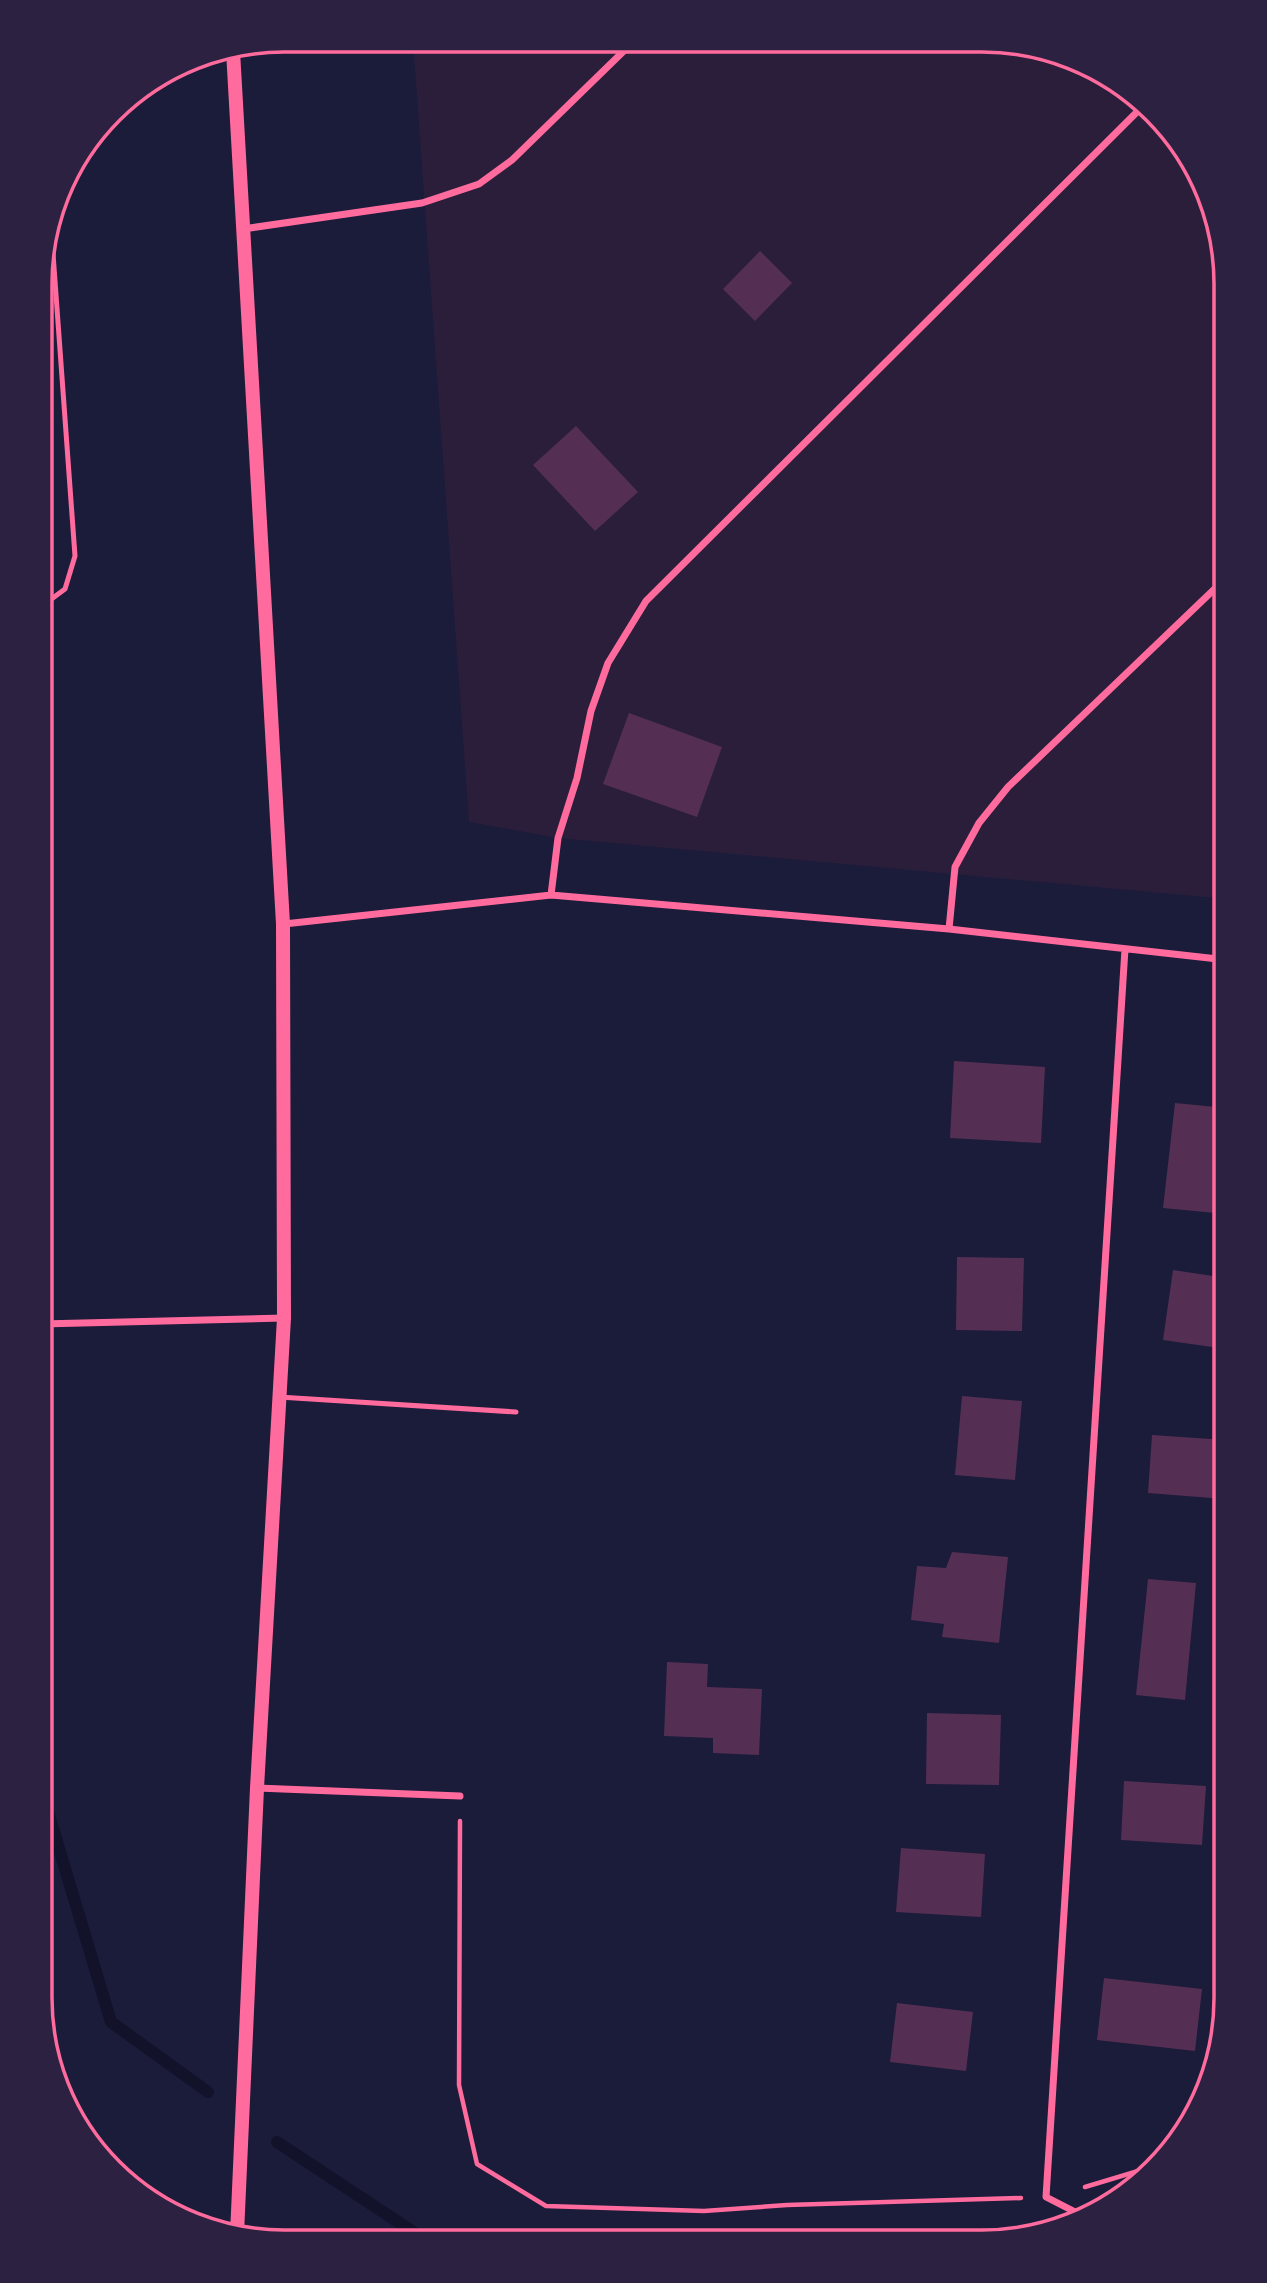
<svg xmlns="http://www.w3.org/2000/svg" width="1267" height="2283" viewBox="0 0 1267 2283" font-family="Raleway,sans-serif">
<rect width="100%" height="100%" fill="#1b1b3a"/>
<!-- green -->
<path fill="#2a1e3b" d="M413 41 1029 45 1143 101 1214 206 1227 285V899L558 838 469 822Z"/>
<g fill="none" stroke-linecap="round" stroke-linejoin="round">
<!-- stream -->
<path stroke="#12122b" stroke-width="12" d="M40 1785 111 2022 208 2092
M277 2142 427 2241"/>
</g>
<!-- building -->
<path fill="#542f53" d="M760 251 792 283 755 321 723 289Z
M576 426 638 492 595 531 533 465Z
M629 713 722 747 697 817 603 784Z
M954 1061 1045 1067 1041 1143 950 1138Z
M1175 1103 1226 1108V1214L1163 1208Z
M957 1257 1024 1258 1022 1331 956 1330Z
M1173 1270 1226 1278V1349L1163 1340Z
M962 1396 1022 1401 1015 1480 955 1475Z
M1152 1435 1226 1440 1224 1499 1148 1493Z
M952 1552 1008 1557 999 1643 942 1637 944 1624 911 1620 917 1566 946 1568Z
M1148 1579 1196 1583 1185 1700 1136 1695Z
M667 1662 708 1664 707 1687 762 1689 759 1755 713 1753V1738L664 1736Z
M927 1713 1001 1715 999 1785 926 1784Z
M1124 1781 1206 1786 1202 1845 1121 1840Z
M901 1848 985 1854 981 1917 896 1912Z
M1104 1978 1202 1989 1195 2051 1097 2040Z
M897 2003 973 2012 966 2071 890 2062Z"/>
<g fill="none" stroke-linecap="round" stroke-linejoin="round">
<!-- path -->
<path stroke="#ff6b9d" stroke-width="4.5" d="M460 1821 459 2085 477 2164 546 2206 704 2211 787 2205 1021 2198
M1085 2187 1158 2165"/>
<!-- service -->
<path stroke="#ff6b9d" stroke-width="5" d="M42 606 65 589 75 556 51 226
M279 1397 516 1412"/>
<!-- minor -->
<path stroke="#ff6b9d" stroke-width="7" d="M243 229 422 203 479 184 512 160 633 42
M551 895 558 838 577 778 591 711 608 663 646 601 1145 104
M284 924 551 895 949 929 1227 960
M949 929 955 867 979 823 1008 787 1227 577
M41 1324 284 1318
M257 1788 460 1796
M1085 2217 1046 2197 1125 949"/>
<!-- secondary -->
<path stroke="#ff6b9d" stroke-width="14" d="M233 51 283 924 284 1318 257 1788 237 2234"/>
</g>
<!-- crop -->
<path d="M0 0H1267V2283H0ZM284 52H982A232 232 0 0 1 1214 284V1998A232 232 0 0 1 982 2230H284A232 232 0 0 1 52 1998V284A232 232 0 0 1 284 52Z" fill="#2d2142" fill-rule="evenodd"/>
<path fill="none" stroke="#ff6b9d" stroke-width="3.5" d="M284 52H982A232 232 0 0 1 1214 284V1998A232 232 0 0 1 982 2230H284A232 232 0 0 1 52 1998V284A232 232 0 0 1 284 52Z"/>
</svg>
